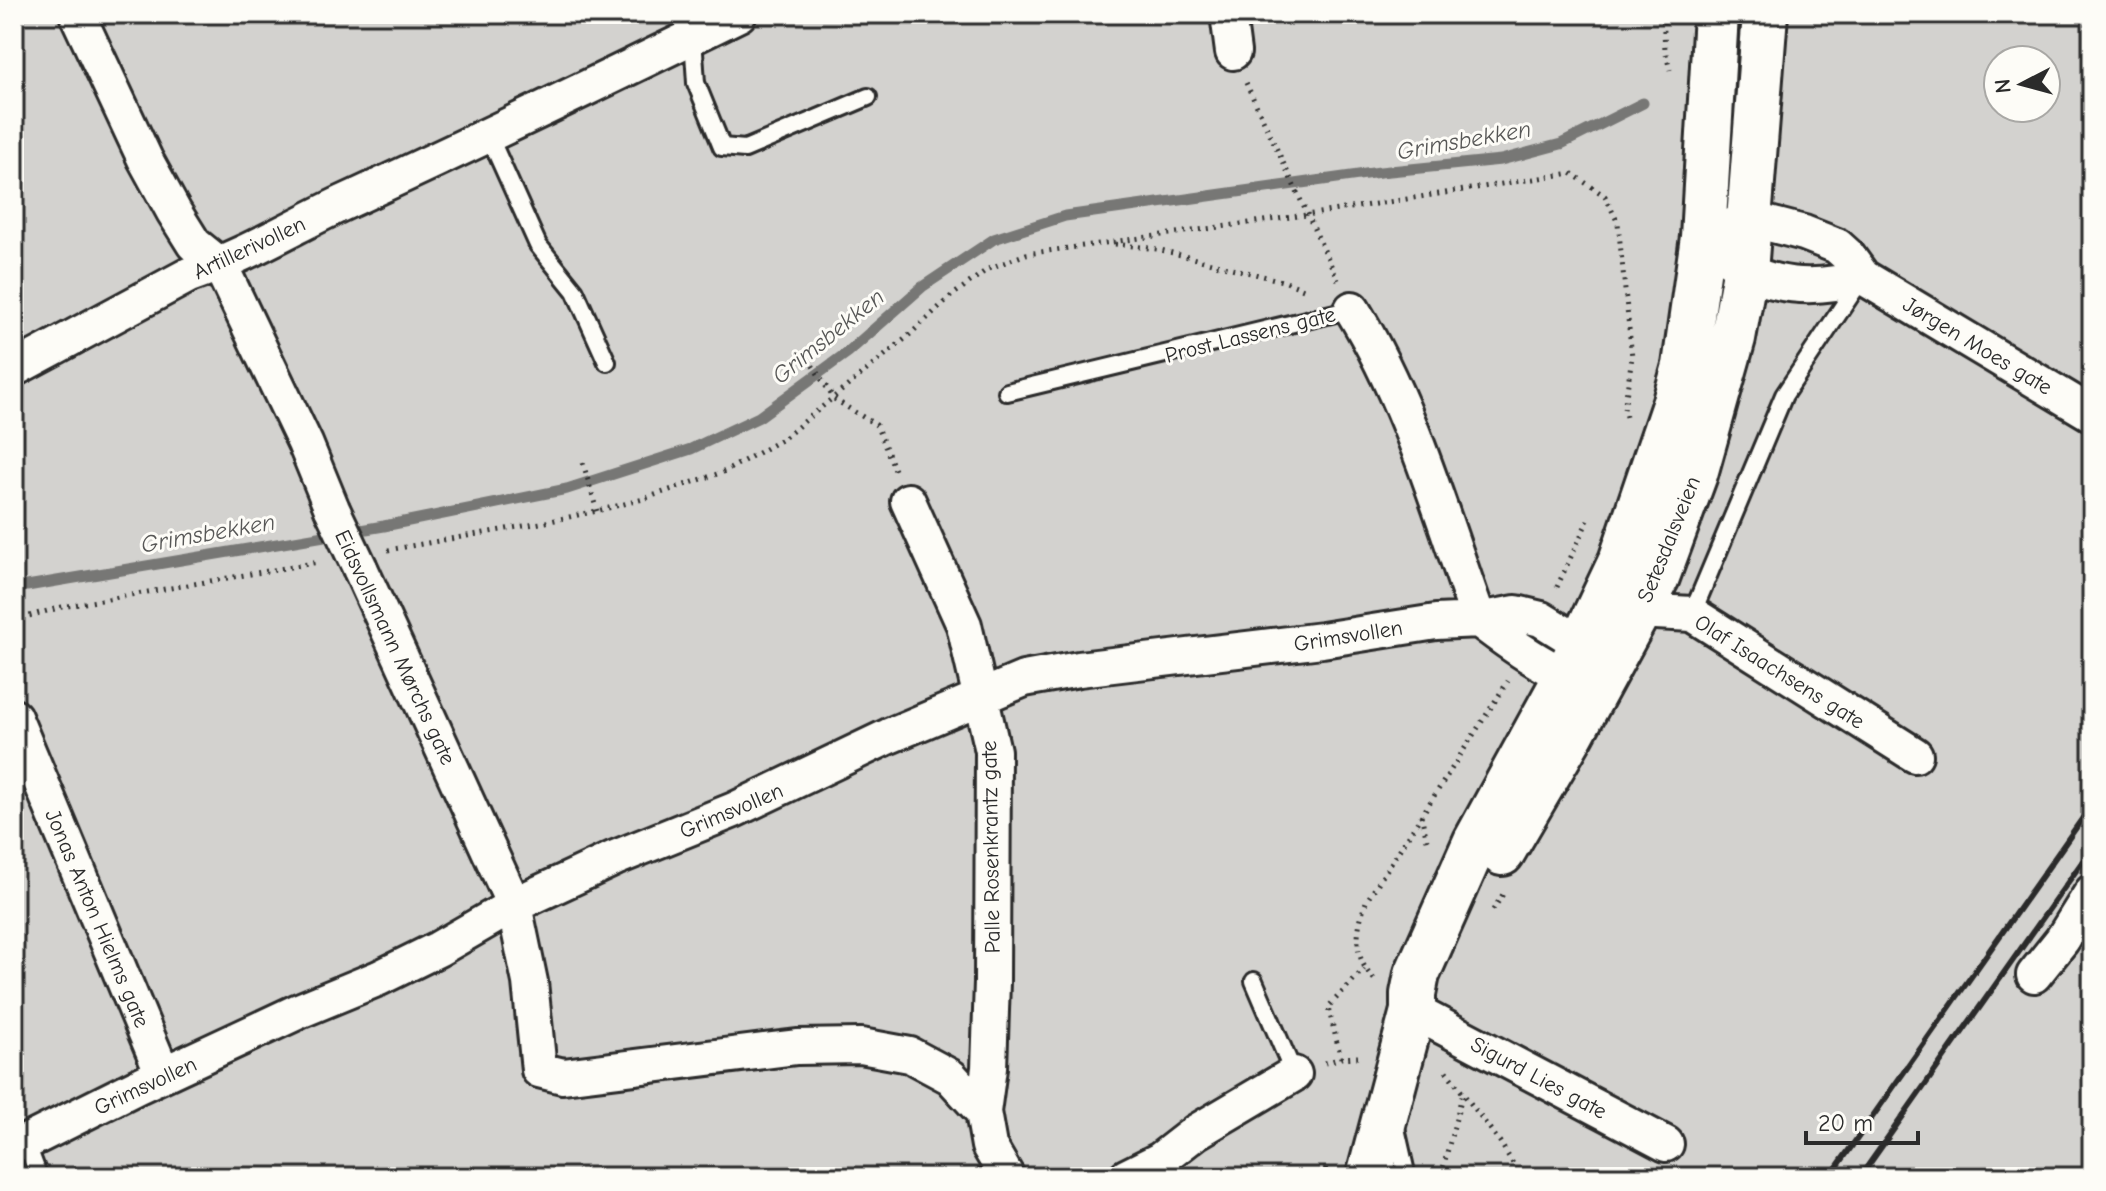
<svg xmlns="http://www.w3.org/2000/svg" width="2106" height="1191" viewBox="0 0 2106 1191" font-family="'Comic Neue',sans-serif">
<rect width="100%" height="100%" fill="#f0efeb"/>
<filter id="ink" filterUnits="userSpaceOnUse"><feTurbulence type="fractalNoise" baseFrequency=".0125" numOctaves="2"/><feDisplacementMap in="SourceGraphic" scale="16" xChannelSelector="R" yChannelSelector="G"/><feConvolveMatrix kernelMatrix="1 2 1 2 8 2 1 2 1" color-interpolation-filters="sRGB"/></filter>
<g filter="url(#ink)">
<!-- green -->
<path fill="#d3d2cf" stroke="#7f7e7d" stroke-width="2" fill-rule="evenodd" d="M14 14H2092V1177H14ZM1998 60H2046V108H1998Z"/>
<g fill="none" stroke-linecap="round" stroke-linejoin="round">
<!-- stream -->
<path stroke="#777775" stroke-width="11" d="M27 586 384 526 567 489 691 449 759 417 848 352 922 287 994 239 1065 216 1380 172 1501 160 1561 144 1643 103"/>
<defs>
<path id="service" d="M682 14 693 37 696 83 722 147 745 149 868 97
M489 136 538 245 575 291 607 362
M1007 392 1352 309
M1692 614 1784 395 1860 281
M1254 981 1294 1074
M1395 1124 1407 1177
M24 1142H26L39 1177"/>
<path id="minor" d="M77 14 145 159 174 212 194 244 220 265 305 443 332 509
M1228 14 1233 52
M1729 227 1750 219 1804 233 1837 246 1847 255 1863 277 2092 414
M1728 258C1766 290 1817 290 1863 277
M1352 309C1411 405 1441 515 1479 620
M14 369 189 275C243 257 292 227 343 203 476 142 608 78 739 14
M908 501 964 625 993 751 992 982 989 1068 983 1112 989 1146 1007 1177
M360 568 514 905 530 982 539 1070 563 1076 797 1047 861 1046 910 1055 951 1077 983 1112
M1638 611 1692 614 1915 755
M14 717 163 1074
M2034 975 2062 940 2092 892
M1413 1011 1666 1144
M26 1142 138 1086 299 1011 379 978 438 949 514 905 615 858 734 810 889 736 1024 679 1079 669 1322 640 1436 622 1479 620 1516 613 1541 619 1591 650 1601 661 1603 675C1598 676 1590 680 1585 680 1557 679 1501 637 1479 620
M1126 1177 1160 1160 1196 1132 1294 1074"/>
<path id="trunk" d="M1502 853 1571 735 1657 577 1695 474 1733 338 1745 272 1765 14
M1369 1177 1413 1011V994L1417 974 1476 841 1567 675 1621 561 1675 402 1685 366 1703 237 1716 14"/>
</defs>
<!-- service casing -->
<use href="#service" stroke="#2b2b2b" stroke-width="22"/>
<!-- minor casing -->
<use href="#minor" stroke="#2b2b2b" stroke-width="40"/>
<!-- trunk casing -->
<use href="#trunk" stroke="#2b2b2b" stroke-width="50"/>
<!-- path -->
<path stroke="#2b2b2b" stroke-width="5" stroke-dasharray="2 6" stroke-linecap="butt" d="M1663 14 1665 50 1670 70
M1246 83 1338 280
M1115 244 1157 249 1286 282 1306 290
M804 352 834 399 876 425 895 470
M583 463 597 511
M388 550 546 522 597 511 643 499 726 471 784 438 906 338 950 297 988 269 1026 254 1306 215 1571 173 1605 196 1618 223 1632 357 1624 410 1626 417
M1557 587 1588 520
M14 620 62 607 319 562
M1421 815 1428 844
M1493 910 1505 891
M1374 979C1352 957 1356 929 1366 902L1508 681
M1341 1058 1328 1007 1364 969
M1325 1063 1341 1058 1358 1057
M1446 1071 1500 1142 1521 1177
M1431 1172H1442L1463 1092
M1323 1177 1327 1163"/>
<!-- service -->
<use href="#service" stroke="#fdfcf7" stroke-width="16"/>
<!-- minor -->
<use href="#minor" stroke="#fdfcf7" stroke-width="34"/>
<!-- trunk -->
<use href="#trunk" stroke="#fdfcf7" stroke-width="44"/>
<!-- rail -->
<path stroke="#2b2b2b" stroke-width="6" d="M1830 1177 2092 805
M1860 1177 2092 848"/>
<defs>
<path id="minor-bridge" d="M332 509 360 568"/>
</defs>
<!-- minor-bridge casing -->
<use href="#minor-bridge" stroke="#2b2b2b" stroke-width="40" stroke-linecap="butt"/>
<!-- minor-bridge -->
<use href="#minor-bridge" stroke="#fdfcf7" stroke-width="34"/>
</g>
</g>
<g text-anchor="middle" stroke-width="6" stroke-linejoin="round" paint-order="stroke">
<!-- street labels -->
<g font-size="22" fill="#2b2b2b" stroke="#fdfcf7">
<text transform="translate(249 247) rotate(-25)" y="8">Artillerivollen</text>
<text transform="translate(1250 334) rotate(-14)" y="8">Prost Lassens gate</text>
<text transform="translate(1978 345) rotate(31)" y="8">Jørgen Moes gate</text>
<text transform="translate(1668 539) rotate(-68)" y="8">Setesdalsveien</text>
<text transform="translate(1348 635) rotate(-9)" y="8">Grimsvollen</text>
<text transform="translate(396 647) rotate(65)" y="8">Eidsvollsmann Mørchs gate</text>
<text transform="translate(1780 671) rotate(32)" y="8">Olaf Isaachsens gate</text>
<text transform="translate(731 810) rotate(-23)" y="8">Grimsvollen</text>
<text transform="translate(990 847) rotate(-91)" y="8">Palle Rosenkrantz gate</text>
<text transform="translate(98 918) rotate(67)" y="8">Jonas Anton Hielms gate</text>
<text transform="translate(1539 1077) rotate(28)" y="8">Sigurd Lies gate</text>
<text transform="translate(145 1085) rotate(-25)" y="8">Grimsvollen</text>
</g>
<!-- water labels -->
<g font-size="24" font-style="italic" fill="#575756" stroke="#fdfcf7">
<text transform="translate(1464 140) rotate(-10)" y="8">Grimsbekken</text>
<text transform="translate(828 336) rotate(-39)" y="8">Grimsbekken</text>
<text transform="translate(208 533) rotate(-10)" y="8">Grimsbekken</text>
</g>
</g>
<!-- margin -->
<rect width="2106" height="1191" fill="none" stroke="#fdfcf7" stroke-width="48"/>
<rect x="24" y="24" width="2058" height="1143" fill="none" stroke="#2b2b2b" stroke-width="3" filter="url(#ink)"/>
<!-- north arrow -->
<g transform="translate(2022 84) rotate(264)"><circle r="38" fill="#fdfcf7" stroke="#a9a8a5" stroke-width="2"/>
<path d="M0-6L14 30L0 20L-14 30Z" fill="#2b2b2b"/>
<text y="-12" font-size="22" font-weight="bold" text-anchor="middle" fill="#2b2b2b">N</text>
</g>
<!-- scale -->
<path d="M1806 1131v12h112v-12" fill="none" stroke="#2b2b2b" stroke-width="4"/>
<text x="1818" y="1131" font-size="24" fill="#2b2b2b" stroke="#fdfcf7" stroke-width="6" paint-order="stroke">20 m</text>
</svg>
